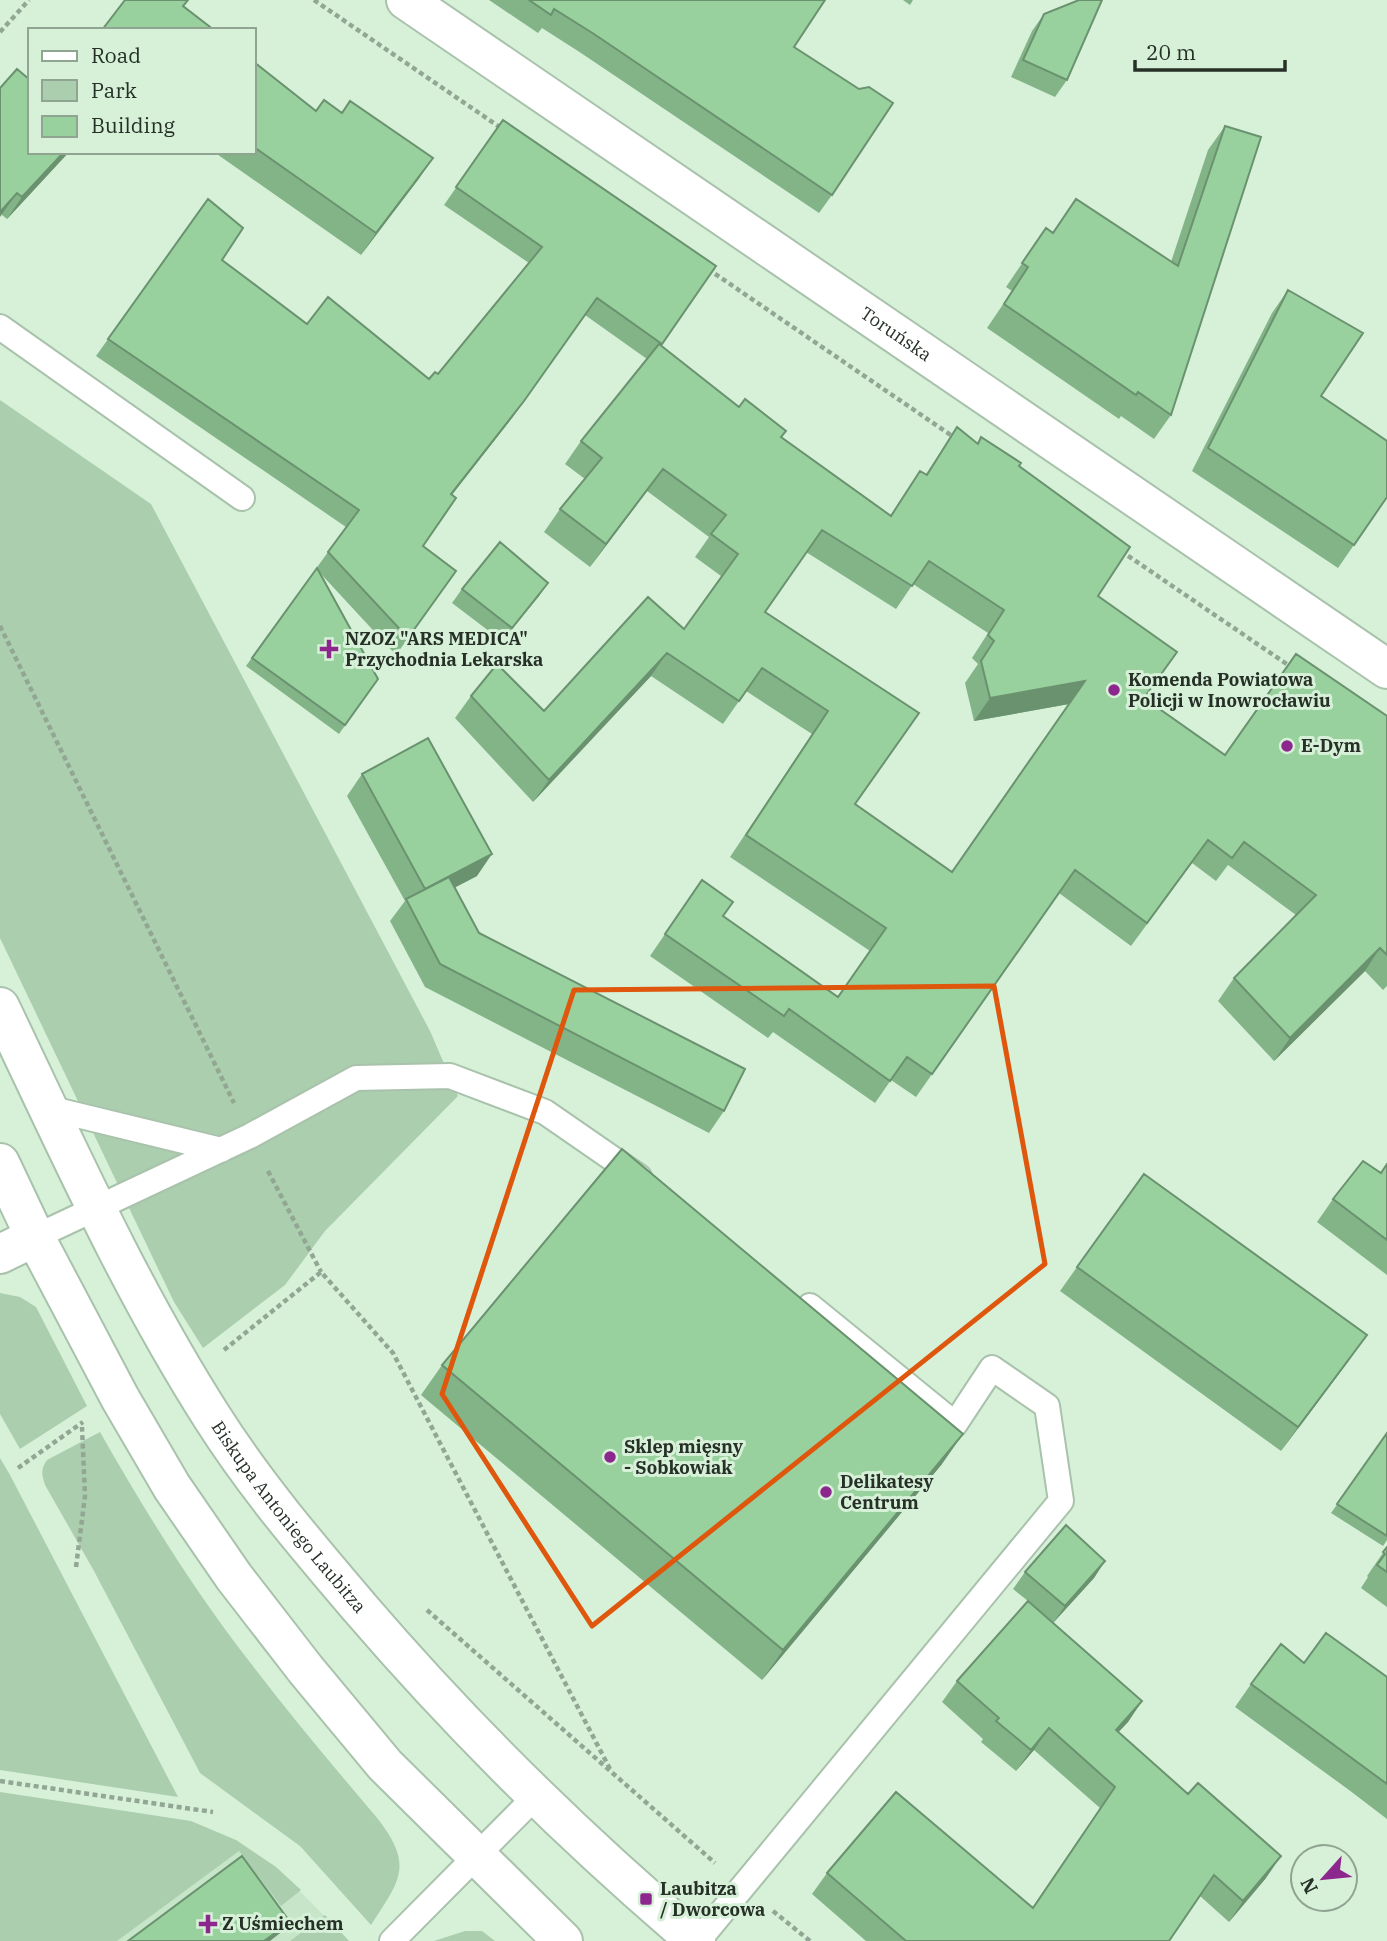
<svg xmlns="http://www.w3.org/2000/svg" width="1387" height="1941" viewBox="0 0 1387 1941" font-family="'IBM Plex Serif',serif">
<rect width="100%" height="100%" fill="#d7f1d9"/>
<!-- built -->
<path fill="#c7e6c9" d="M236 1840 276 1867 349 1941H89Z"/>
<!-- green -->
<path fill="#abceae" d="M0 400 151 504 430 1031 458 1096 325 1231 285 1285 203 1348 174 1302 0 938Z
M0 1293 20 1297 36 1307 87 1406 20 1449 0 1414Z
M100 1432C145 1511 193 1589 249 1661 290 1715 334 1767 378 1819 414 1866 400 1880 371 1925L300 1846 200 1773 94 1571 45 1485C42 1475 40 1470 47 1460Z
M0 1458 10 1475 178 1797 0 1770Z
M0 1792 191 1821 236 1840 276 1867 301 1890 281 1906 239 1851 117 1941H0Z
M325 1915 349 1941H290Z
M465 1931H482L495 1941H434Z"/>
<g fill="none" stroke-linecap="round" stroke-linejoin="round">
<defs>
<path id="lane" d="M0 327 242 498
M48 1108 221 1150
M35 1237 250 1136 356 1078 450 1076 545 1112 639 1177
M392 1941 536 1796
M698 1941 1061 1501 1047 1406 992 1368 955 1424 810 1306"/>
<g id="street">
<path id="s1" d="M406 0 1387 669"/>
<path d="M0 1254 35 1237"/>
</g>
<g id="secondary">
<path id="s2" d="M0 1007C66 1145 129 1287 212 1417 255 1485 308 1547 360 1608 463 1728 576 1839 696 1941"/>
<path d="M0 1163 35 1237 120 1398 172 1487 234 1577 306 1670 385 1765 563 1941"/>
</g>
</defs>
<!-- lane casing -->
<use href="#lane" stroke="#a9c2ab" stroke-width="28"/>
<!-- street casing -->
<use href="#street" stroke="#a9c2ab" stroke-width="42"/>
<!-- secondary casing -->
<use href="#secondary" stroke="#a9c2ab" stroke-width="42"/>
<!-- path -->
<path stroke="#92a694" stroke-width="4.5" stroke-dasharray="5 3.5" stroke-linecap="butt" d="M314 0 501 128
M0 32 29 0
M708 269 955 438
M1121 551 1291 667
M0 626 234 1103
M268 1171 321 1272
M224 1350 321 1272 393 1353 610 1769
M18 1468 83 1422
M76 1567 85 1496 82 1427
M427 1610 715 1863
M0 1781 213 1812
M773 1911 810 1941"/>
<!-- lane -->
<use href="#lane" stroke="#fff" stroke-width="24"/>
<!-- street -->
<use href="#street" stroke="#fff" stroke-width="38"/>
<!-- secondary -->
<use href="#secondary" stroke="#fff" stroke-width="38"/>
</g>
<!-- wall -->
<path fill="#83b488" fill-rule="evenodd" d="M489 0H825L794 47 832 195 819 213 581 53 542 28 538 33Z
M903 0H913L910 5Z
M1044 14 1067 80 1055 97 1011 77 1032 31Z
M254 62 316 111 342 112 433 158 361 255 214 152H254Z
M0 88 69 152 7 219 2 215Z
M503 120 716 266 661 346 739 407 890 516 920 471 926 474 957 427 977 443 981 437 1019 466 1098 596 1144 698 1225 755 1387 716V986L1383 990 1365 971 1274 1061 1218 1001 1234 978 1296 915 1228 865 1216 881 1192 863 1131 946 1059 893 916 1097 891 1080 875 1103 773 1032 768 1038 650 956 702 880 723 916 838 997 870 951 730 857 812 734 746 691 723 724 651 676 533 802 455 718 471 696 544 711 684 629 721 576 695 557 709 537 647 491 590 567 544 532 560 509 585 479 565 464 581 441 647 359 585 315 512 418 452 495 423 546 456 571 396 655 321 574 378 679 339 734 246 666 346 527 96 356 208 199 222 260 307 324 429 379 438 374 529 263 444 205ZM806 552 896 609 913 584 988 633 972 658 978 664 965 683 974 721 1069 704 952 872 855 804 919 713 765 612Z
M1225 126 1171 415 1154 439 1121 416 1119 419 987 328 1012 291 1006 287 1046 228 1053 232 1171 262 1208 150Z
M1288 290 1321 396 1387 497 1338 568 1192 471 1272 313Z
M462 589 539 596 502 641 452 603Z
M362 774 477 876 455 887 479 933 724 1111 709 1133 425 987 390 921 405 901 347 796Z
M1387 1164V1275L1317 1222 1333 1199 1380 1173Z
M1077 1267 1350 1359 1281 1451 1060 1291Z
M442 1365 942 1464 762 1680 421 1395Z
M1387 1433V1540L1383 1546 1331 1513Z
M1387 1547V1607L1361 1588 1368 1577 1367 1576Z
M1105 1561 1094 1578 1053 1623 1142 1701 1128 1722 1118 1732 1266 1878 1229 1922 1200 1896 1169 1941H866L812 1894 827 1873 1032 1908 1100 1808 1034 1750 1016 1771 981 1742 983 1739 942 1702 957 1681 1028 1601 1013 1589 1025 1572Z
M1304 1663 1387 1677V1819L1349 1790 1235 1707 1251 1684Z"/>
<!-- shaded-wall -->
<path fill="#6a926f" d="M64 152H69L7 219 22 197Z
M433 158 418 180 361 255 376 233Z
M17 193 0 217V212Z
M524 401 512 418 439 511 451 494Z
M663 469 647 491 590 567 606 544Z
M548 583 539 596 502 641 512 628Z
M667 653 651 676 533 802 549 780Z
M1085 681 1069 704 974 721 990 698Z
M492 854 477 876 412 910 425 890Z
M1380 948 1365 971 1274 1061 1290 1038Z
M1367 1335 1350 1359 1281 1451 1298 1427Z
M963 1434 942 1464 762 1680 783 1650Z
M1105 1561 1094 1578 1053 1623 1065 1606Z
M1142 1701 1128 1722 1101 1751 1116 1730Z
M1049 1728 1034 1750 1016 1771 1031 1750Z
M1281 1856 1266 1878 1229 1922 1243 1901Z
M290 1922 284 1930 270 1941H264Z"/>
<!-- building -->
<path fill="#98d19e" stroke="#6a926f" stroke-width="2" fill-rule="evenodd" d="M125 0H188L183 6 214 30H102Z
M529 0H825L794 47 859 89 869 87 893 103 832 195 594 34 554 9 551 15Z
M1079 0H1102L1067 80 1023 60 1044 14Z
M254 62 316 111 324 100 342 113 350 101 433 158 376 233 254 147Z
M17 69 30 80V152H64L22 197 17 193 0 212V88Z
M503 120 716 266 662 344 597 298 524 401 451 494 456 498 423 546 456 571 408 638 328 552 359 510 108 339 208 199 243 228 222 260 307 324 328 297 429 379 435 372 438 374 542 247 456 187Z
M1225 126 1261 137 1171 415 1138 392 1136 395 1004 304 1028 267 1022 263 1046 228 1053 233 1076 199 1178 266Z
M1288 290 1363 333 1321 396 1387 441V497L1354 545 1208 448Z
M659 344 739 407 745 399 786 431 781 437 891 516 920 471 927 475 957 427 978 444 981 437 1021 463 1019 466 1130 547 1098 596 1177 652 1144 698 1225 755 1296 654 1387 716V955L1380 948 1290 1038 1234 978 1316 895 1244 842 1232 858 1208 840 1147 923 1075 870 932 1074 907 1057 890 1081 789 1009 784 1016 665 934 702 880 733 902 723 916 838 997 886 928 746 835 828 711 762 668 739 701 667 653 549 780 471 696 497 664 544 711 648 597 684 629 738 554 711 534 726 515 663 469 606 544 560 509 602 458 581 441ZM822 530 912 586 929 561 1004 610 988 635 994 641 981 661 990 698 1085 681 952 872 855 804 919 713 765 612Z
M500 542 548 583 512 628 462 589Z
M317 568 378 679 345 725 252 658Z
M428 738 492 854 425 889 362 774Z
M449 877 479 933 745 1069 724 1111 440 964 406 899Z
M622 1149 963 1434 783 1650 442 1365Z
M1363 1161 1381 1173 1387 1164V1240L1333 1199Z
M1144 1174 1367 1335 1298 1427 1077 1267Z
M1387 1433V1536L1337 1504Z
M1066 1525 1105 1561 1065 1606 1025 1572Z
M1387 1547V1572L1377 1565 1385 1554 1383 1552Z
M1028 1601 1142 1701 1116 1730 1188 1794 1198 1783 1281 1856 1243 1901 1214 1875 1169 1941H906L827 1873 896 1792 1033 1908 1115 1787 1049 1728 1031 1750 996 1721 999 1718 957 1681Z
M1326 1633 1387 1677V1784L1251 1684 1281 1644 1304 1663Z
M242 1856 290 1922 264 1941H128Z"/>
<!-- marked area -->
<path fill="none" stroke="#de570d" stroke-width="5" stroke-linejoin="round" d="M994 986 1045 1264 592 1626 442 1394 574 990Z"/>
<!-- markers -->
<g fill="#8c278d" stroke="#d7f1d9" stroke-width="2.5">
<path d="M325.5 638.5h7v7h7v7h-7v7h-7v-7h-7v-7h7z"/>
<circle cx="1114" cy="690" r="7"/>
<circle cx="1287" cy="746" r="7"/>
<circle cx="610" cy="1457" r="7"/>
<circle cx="826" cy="1492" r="7"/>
<rect x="639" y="1892" width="14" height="14" rx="3.5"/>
<path d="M204.5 1913.5h7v7h7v7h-7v7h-7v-7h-7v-7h7z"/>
</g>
<g text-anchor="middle" stroke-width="6" stroke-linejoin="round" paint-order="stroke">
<!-- street labels -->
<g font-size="18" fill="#263027" stroke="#d7f1d9">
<text dy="6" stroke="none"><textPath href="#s1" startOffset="593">Toruńska</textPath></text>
<text dy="6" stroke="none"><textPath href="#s2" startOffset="588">Biskupa Antoniego Laubitza</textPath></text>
</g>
<!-- poi labels -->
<g font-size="18" font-weight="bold" fill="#263027" stroke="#d7f1d9" text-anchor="start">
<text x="345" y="645">NZOZ "ARS MEDICA"<tspan x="345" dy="21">Przychodnia Lekarska</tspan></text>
<text x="1128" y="686">Komenda Powiatowa<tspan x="1128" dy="21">Policji w Inowrocławiu</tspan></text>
<text x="1301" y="752">E-Dym</text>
<text x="624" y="1453">Sklep mięsny<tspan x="624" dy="21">- Sobkowiak</tspan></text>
<text x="840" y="1488">Delikatesy<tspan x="840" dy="21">Centrum</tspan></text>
<text x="660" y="1895">Laubitza<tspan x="660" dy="21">/ Dworcowa</tspan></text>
<text x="222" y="1930">Z Uśmiechem</text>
</g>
</g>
<!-- legend -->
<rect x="28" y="28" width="228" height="126" fill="#d7f1d9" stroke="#90a492" stroke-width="2"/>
<rect x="42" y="51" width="35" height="10" fill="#ffffff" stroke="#90a492" stroke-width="2"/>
<text x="91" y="63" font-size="21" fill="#263027">Road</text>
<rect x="42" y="80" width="35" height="21" fill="#abceae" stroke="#90a492" stroke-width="2"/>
<text x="91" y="98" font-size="21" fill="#263027">Park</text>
<rect x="42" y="116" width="35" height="21" fill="#98d19e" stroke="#90a492" stroke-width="2"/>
<text x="91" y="133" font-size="21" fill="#263027">Building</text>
<!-- north arrow -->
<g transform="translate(1324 1878) rotate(243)"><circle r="33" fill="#d7f1d9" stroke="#90a492" stroke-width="2"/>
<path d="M0-5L12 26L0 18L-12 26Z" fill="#8c278d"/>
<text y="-10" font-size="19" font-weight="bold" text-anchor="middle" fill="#263027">N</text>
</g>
<!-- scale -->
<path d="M1135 60v10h150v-10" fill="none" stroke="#263027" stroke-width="3.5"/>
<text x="1146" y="60" font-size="21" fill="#263027" stroke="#d7f1d9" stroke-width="5" paint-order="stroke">20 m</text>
</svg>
